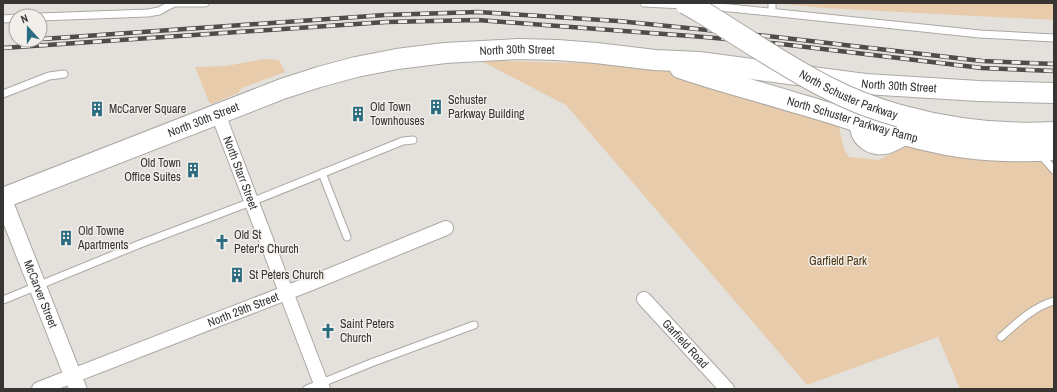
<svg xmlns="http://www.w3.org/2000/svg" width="1057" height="392" viewBox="0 0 1057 392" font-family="'Archivo Narrow',sans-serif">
<rect width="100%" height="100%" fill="#e4e1dc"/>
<!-- park -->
<path fill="#e7cbaa" d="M774 3H1054V20L823 8Z
M264 59 279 60 285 72 242 88 238 93 212 104 209 102 195 67 226 66Z
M496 61 655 65 836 124 839 127 844 149 849 157 879 160 909 144 1054 155V389H960L938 337 807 385 566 105 483 62Z"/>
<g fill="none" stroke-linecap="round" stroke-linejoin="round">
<defs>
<path id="service" d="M644 3 684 5
M705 6 730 8 980 34 1054 38
M772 12V3
M40 17 148 13 159 11 174 3H205
M3 19 16 18
M3 94 49 76 64 74
M1040 154 1054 170
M322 173 347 237
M3 300 140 244 251 202 403 141 413 140
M1001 337C1017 323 1033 307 1054 301
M307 389 371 363 474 325"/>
<g id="minor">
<path id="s1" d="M218 114 323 389"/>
<path id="s2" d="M644 299 727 389"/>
<path id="s3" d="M39 389 309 284 446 228"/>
</g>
<g id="tertiary">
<path id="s4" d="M3 199 78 389"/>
</g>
<g id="secondary">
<path id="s5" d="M680 68C718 81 757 91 796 103 842 116 887 132 933 142 970 151 1016 153 1054 150"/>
<path d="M860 112C860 117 859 123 860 128 862 139 873 146 884 144 891 143 898 138 904 135"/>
<path id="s6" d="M3 198 282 89 319 77 356 67 397 59 445 53 519 49 557 50 596 53 655 60 699 62 865 84 979 91 1054 93"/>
</g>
<path id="trunk" d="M900 116C951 130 1001 136 1054 133"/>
</defs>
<!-- service casing -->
<use href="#service" stroke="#aca8a4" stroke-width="9"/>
<!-- minor casing -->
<use href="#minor" stroke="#aca8a4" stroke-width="16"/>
<!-- tertiary casing -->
<use href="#tertiary" stroke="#aca8a4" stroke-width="19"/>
<!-- secondary casing -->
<use href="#secondary" stroke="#aca8a4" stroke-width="22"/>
<!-- trunk casing -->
<use href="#trunk" stroke="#aca8a4" stroke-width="24"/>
<!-- service -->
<use href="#service" stroke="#fff" stroke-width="7"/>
<!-- minor -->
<use href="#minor" stroke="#fff" stroke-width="14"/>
<!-- tertiary -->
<use href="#tertiary" stroke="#fff" stroke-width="17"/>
<!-- secondary -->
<use href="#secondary" stroke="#fff" stroke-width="20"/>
<!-- trunk -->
<use href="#trunk" stroke="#fff" stroke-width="22"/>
<defs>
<path id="rail" d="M43 39 385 15 478 12 618 21 776 37 982 61 1054 64
M3 48 386 22 478 20 704 37 781 44 982 68 1054 71"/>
</defs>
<!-- rail casing -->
<use href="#rail" stroke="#4f4d4a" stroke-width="4.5"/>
<!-- rail -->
<use href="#rail" stroke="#f2eee9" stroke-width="3" stroke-dasharray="9" stroke-linecap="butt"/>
<defs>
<g id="trunk-bridge">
<path id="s7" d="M686 3 700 11C743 37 784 66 828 88 851 100 875 109 900 116"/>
</g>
</defs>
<!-- trunk-bridge casing -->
<use href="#trunk-bridge" stroke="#aca8a4" stroke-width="24" stroke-linecap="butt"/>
<!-- trunk-bridge -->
<use href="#trunk-bridge" stroke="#fff" stroke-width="22"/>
</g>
<!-- icons -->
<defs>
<symbol id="building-bare" viewBox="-9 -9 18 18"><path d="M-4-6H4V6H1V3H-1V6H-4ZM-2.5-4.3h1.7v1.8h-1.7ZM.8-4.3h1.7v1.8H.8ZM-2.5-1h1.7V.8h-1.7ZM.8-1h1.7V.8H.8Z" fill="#2c6c80" stroke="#f2eee9" stroke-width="2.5" paint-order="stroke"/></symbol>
<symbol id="church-bare" viewBox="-9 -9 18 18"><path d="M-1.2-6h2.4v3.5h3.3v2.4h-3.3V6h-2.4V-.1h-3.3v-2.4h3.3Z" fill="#2c6c80" stroke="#f2eee9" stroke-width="2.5" paint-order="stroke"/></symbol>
</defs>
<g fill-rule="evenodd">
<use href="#building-bare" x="425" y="96" width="22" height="22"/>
<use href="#building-bare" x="86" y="98" width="22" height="22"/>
<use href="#building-bare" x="347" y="103" width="22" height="22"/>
<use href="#building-bare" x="182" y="159" width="22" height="22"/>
<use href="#building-bare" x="55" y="227" width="22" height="22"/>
<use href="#church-bare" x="211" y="231" width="22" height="22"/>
<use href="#building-bare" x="226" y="264" width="22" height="22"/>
<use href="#church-bare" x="317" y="320" width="22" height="22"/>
</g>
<g text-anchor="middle" stroke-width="3" stroke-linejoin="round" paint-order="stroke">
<!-- street labels -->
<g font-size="12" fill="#373533" stroke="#f2eee9">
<text dy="4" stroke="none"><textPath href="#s6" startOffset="539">North 30th Street</textPath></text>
<text dy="4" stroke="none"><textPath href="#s6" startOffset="923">North 30th Street</textPath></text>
<text dy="4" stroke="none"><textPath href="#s7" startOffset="187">North Schuster Parkway</textPath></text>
<text dy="4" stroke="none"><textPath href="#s5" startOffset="180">North Schuster Parkway Ramp</textPath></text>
<text dy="4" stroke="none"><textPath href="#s6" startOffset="215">North 30th Street</textPath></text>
<text dy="4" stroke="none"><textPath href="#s1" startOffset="63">North Starr Street</textPath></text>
<text dy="4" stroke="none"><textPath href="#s4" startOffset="102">McCarver Street</textPath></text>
<text dy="4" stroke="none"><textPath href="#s3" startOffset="219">North 29th Street</textPath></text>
<text dy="4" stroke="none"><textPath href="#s2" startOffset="61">Garfield Road</textPath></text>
</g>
<!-- poi labels -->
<g font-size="12" fill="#373533" stroke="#f2eee9" text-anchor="start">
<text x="448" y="104">Schuster<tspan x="448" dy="14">Parkway Building</tspan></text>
<text x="370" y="111">Old Town<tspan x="370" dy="14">Townhouses</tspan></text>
<text x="109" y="113">McCarver Square</text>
<text x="181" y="167" text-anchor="end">Old Town<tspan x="181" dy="14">Office Suites</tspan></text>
<text x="78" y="235">Old Towne<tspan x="78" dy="14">Apartments</tspan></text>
<text x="234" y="239">Old St<tspan x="234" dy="14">Peter's Church</tspan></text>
<text x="249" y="279">St Peters Church</text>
<text x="340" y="328">Saint Peters<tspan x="340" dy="14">Church</tspan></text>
</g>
<!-- park labels -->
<g font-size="12" fill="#4c330e" stroke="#f2eee9">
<text x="838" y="265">Garfield Park</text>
</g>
</g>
<!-- border -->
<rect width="1057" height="392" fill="none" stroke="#373533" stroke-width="8"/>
<!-- north arrow -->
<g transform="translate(28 28) rotate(339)"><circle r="19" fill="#f2eee9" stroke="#a7a4a0"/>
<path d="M0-3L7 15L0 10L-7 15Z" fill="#2c6c80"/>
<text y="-6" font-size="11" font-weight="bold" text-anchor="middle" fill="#373533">N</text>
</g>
</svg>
